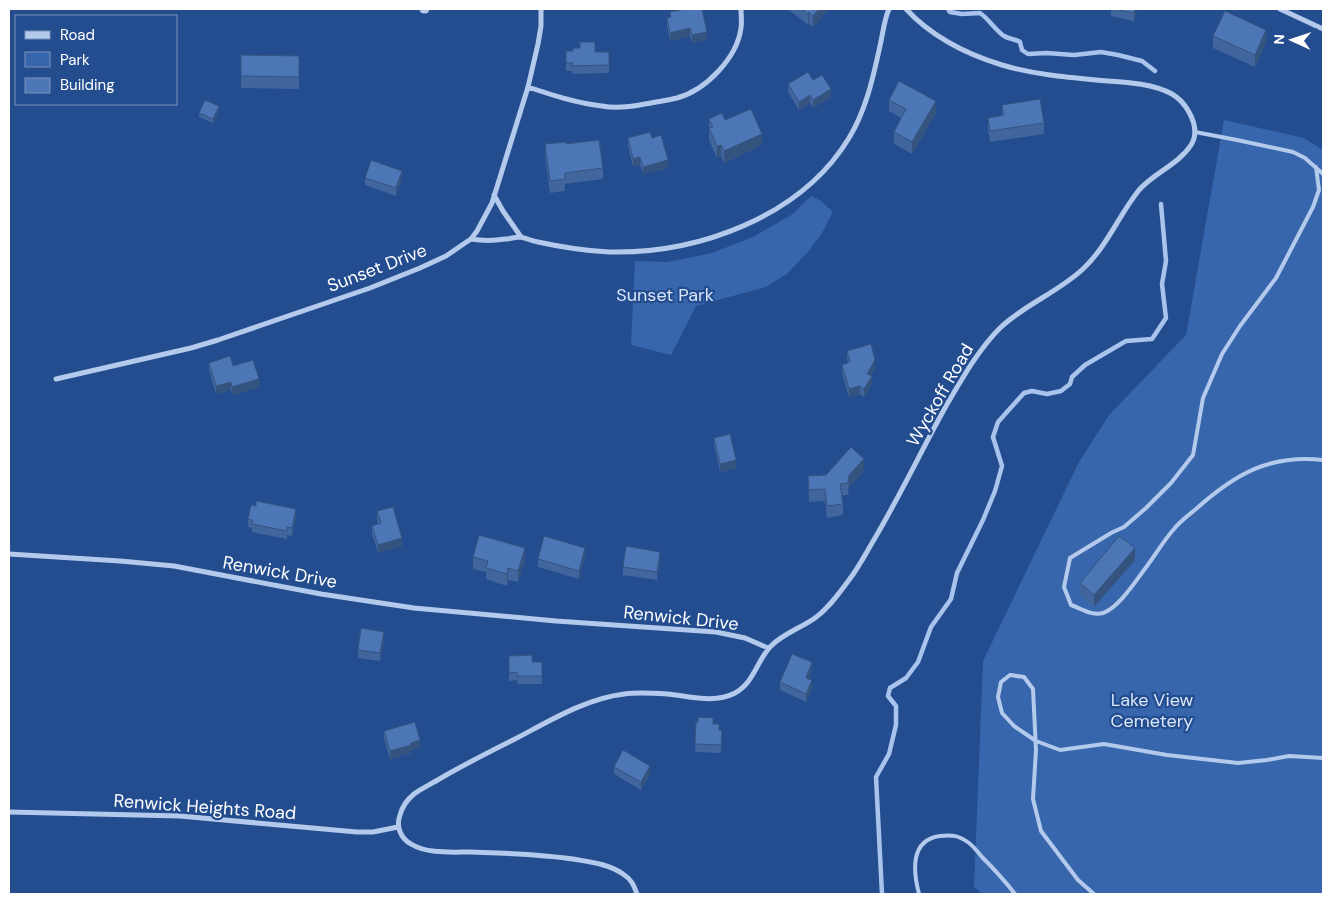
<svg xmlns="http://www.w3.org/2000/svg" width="1332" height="903" viewBox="0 0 1332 903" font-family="'DM Sans',sans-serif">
<rect width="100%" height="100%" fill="#234d8f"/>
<!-- green -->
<path fill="#3766ac" d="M1224 120 1304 138 1323 150V894H983L974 887 983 661 1079 462 1109 415 1186 335Z
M811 196 821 201 833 212 822 233 807 253 787 274 766 287 696 306 671 355 631 345 635 261 667 262 712 253 753 237 793 214Z"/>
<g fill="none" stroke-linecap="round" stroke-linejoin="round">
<!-- stream -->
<path stroke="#a8c4ed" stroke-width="4.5" d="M948 9 950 12 962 14 980 13C989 19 995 30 1004 36 1009 39 1015 39 1020 42L1022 50 1028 54 1046 53 1074 55 1101 52 1118 55 1142 61 1155 71
M882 894 876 777 889 754 896 725V706L888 696 890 688 906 678 918 662 931 627 951 599 957 573 983 520 995 491 1002 466 993 437 998 422 1024 393 1032 391 1047 394 1061 391 1070 384 1072 377 1085 365 1126 341 1152 339 1166 318 1162 284 1166 261 1161 204"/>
<!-- service -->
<path stroke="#b4caec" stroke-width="4" d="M1195 132 1237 140 1293 152 1305 158 1323 174
M1316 167 1319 190 1313 207 1276 278 1240 326 1222 354 1203 398 1193 455 1171 483 1146 508 1124 527 1111 533 1070 558 1064 587 1071 605C1082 609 1092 616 1103 613 1119 608 1137 579 1147 566 1156 554 1164 540 1174 529 1180 521 1189 515 1196 509 1235 474 1270 454 1323 460
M919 894C913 871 910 840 940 836 953 835 958 835 969 843 974 847 978 852 982 857 994 869 1005 881 1015 894
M1094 894 1078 880 1041 831 1033 799 1036 750 1033 689 1024 677 1010 675 1001 682 998 697 1002 713 1014 726 1036 741 1060 750 1104 744 1167 755 1238 763 1267 760 1289 756 1323 758"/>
<!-- minor -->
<path stroke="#b4caec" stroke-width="5" d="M1280 9 1323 29
M528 87C552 95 576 103 602 106 618 109 635 106 651 103 660 101 669 100 677 98 706 90 737 58 741 28 742 22 741 15 741 9
M494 195 503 211 521 237
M471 239C483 241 493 241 505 239 510 239 515 237 520 237 526 238 532 241 538 242 561 247 585 251 609 252 698 254 801 217 849 138 866 110 873 78 880 46 883 33 884 20 889 9
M56 379 191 348 218 340 370 288 420 268 446 256 462 245 471 239 477 231 492 203 528 87 538 44 541 26V9
M9 554 120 561 174 566 321 594 414 608 556 621 716 632 745 638 768 648
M9 812 180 816 357 832H373L398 827
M637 894C634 885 631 879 623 874 609 864 590 862 573 859 539 854 505 853 470 852 451 852 427 854 411 844 400 838 396 826 400 815 402 807 408 799 414 794 421 789 429 785 436 781 461 766 487 753 513 740 548 722 584 699 624 694 638 692 653 693 667 694 689 696 714 704 735 693 754 683 757 660 771 646 784 633 801 628 815 618 829 608 839 593 849 580 858 568 865 555 872 543 899 498 921 451 946 406 962 379 978 350 1000 328 1025 304 1059 292 1084 268 1107 246 1119 215 1139 190 1154 173 1179 164 1191 145 1198 134 1195 123 1189 112 1185 105 1179 98 1172 94 1150 82 1119 82 1096 80 1064 77 1032 74 1002 65 966 54 931 36 906 9"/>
<!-- tertiary -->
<path stroke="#b4caec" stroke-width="9" d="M424 9H425"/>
</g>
<!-- wall -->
<path fill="#41659d" d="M788 9H828V10L813 27 809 24 808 25Z
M1111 9H1137L1134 21 1111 16Z
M670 12 707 40 692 43 690 36 670 41 667 26V18L670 17Z
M1213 36 1266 42 1255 67 1213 48Z
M566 51 609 52V73L572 74V71H566Z
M241 55 299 56V89L241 88Z
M813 80 831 97 813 108 810 103 799 110 788 92V84Z
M889 100 936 113 912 154 894 144V132L901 118 889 111Z
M1002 105 1044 123V134L990 142 988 130V118L1002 116Z
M219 110 213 123 199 117V113Z
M709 119 725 120 762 145 724 163 721 156 717 158 709 140Z
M628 138H652L668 168 643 174 640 165 633 167 628 146Z
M545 144H566L603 168V179L565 184V191L550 193 545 156Z
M365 178 402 179 396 196 365 185Z
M847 351 875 368 870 376 872 384 864 397 860 394 849 397 842 373V365L848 363 847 359Z
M209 363 233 366 259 387 232 395 231 390 216 394 209 370Z
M714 438 736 468 720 472 714 446Z
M864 471 849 487 848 495H842L843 504V515L827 518 825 501 809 502 808 476Z
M377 511 402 546 378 553 372 534V526L378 524 377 519Z
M296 517 292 536 287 535V539L252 532V528L248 527V519Z
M585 556 579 579 538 567V559Z
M473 557 525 560 518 582 508 580 507 586 486 579V572L473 569Z
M660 560 657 580 623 575V567Z
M1135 560 1094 607 1080 595V583Z
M384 639 380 661 358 658V650Z
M509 656 532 662H542V684H517V680L509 681Z
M812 670 809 679 812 688 806 702 780 690V682Z
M696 722 713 724 719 730 722 731 721 753 695 752Z
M384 731 420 748 411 750V753L390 759 384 739Z
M614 767 650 774 641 790 614 774Z"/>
<!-- shaded-wall -->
<path fill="#35537f" d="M819 9H828V10L813 27V16Z
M1135 9H1137L1134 21V13Z
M809 12V24L808 25V14Z
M690 28V36L670 41V33Z
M1266 30V42L1255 67V55Z
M707 32V40L692 43V35Z
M831 89V97L813 108V100Z
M810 95V103L799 110V102Z
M936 101V113L912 154V142Z
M219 106V110L213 123V119Z
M762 134V145L724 163V151Z
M721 145V156L717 158V146Z
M640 157V165L633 167V159Z
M668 160V168L643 174V167Z
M402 171V179L396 196V188Z
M875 360V368L867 382V374Z
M872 376V384L864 397V389Z
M259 379V387L232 395V387Z
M231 382V390L216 394V386Z
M860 386V394L849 397V389Z
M864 459V471L849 487 848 495 849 475Z
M736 460V468L720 472V464Z
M296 509V517L292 536V528Z
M402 538V546L378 553V545Z
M525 548V560L518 582V571Z
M585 548V556L579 579V571Z
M1135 548V560L1094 607V595Z
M660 552V560L657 580V572Z
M508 568V580L507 586V574Z
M384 632V639L380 661V653Z
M812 662V670L806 686V678Z
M812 680V688L806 702V694Z
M420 740V748L411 750V753L390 759V751L411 743Z
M650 766V774L641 790V782Z"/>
<!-- building -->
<path fill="#4c76b6" stroke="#35537f" d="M686 9H702L707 32 692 35 690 28 670 33 667 18 671 17 670 12Z
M802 9H819L813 16 809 12 808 14Z
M1113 9H1135L1134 13Z
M1225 11 1266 30 1255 55 1213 36Z
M580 42H595V52H609V65L572 66 573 63H566V51H573V48H580Z
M241 55 299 56V77L241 76Z
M808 72 813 80 822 75 831 89 813 100 810 95 799 102 788 84Z
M899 81 936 101 912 142 894 132 906 109 889 100Z
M1040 99 1044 123 990 131 988 118 1004 115 1002 105Z
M205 100 219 106 213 119 199 113Z
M751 109 762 134 724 151 721 145 717 146 709 128 713 127 709 119 722 113 725 120Z
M650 132 652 138 661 135 668 160 643 167 640 157 633 159 628 138Z
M599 140 603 168 565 173V179L550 181 545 144 566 142V144Z
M371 160 402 171 396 188 365 178Z
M871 344 875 360 867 374 872 376 864 389 860 386 849 389 842 365 850 362 847 351Z
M230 356 233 366 253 360 259 379 232 387 231 382 216 386 209 363Z
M730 434 736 460 720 464 714 438Z
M851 447 864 459 849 475 848 483 840 484 843 504 827 506 825 489 809 490 808 476 826 475Z
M256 501 296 509 292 528 287 527V531L252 524V520L248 519 251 505 256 506Z
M393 507 402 538 378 545 372 526 381 523 377 511Z
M479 535 525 548 518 571 508 568 507 574 486 568 488 561 473 557Z
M544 536 585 548 579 571 538 559Z
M1119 536 1135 548 1094 595 1080 583Z
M626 546 660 552 657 572 623 567Z
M361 628 384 632 380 653 358 650Z
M792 654 812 662 806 678 812 680 806 694 780 682Z
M532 655V662H542V676H517V672L509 673V656Z
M698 717 713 718V724H719V730L722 731 721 745 695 744 696 722H698Z
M415 722 420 740 411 743V745L390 751 384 731Z
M623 750 650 766 641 782 614 767Z"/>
<g text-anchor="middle" stroke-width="4.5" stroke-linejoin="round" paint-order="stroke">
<!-- street labels -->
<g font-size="18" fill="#fff" stroke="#234d8f">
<text transform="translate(377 268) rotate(-21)" y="6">Sunset Drive</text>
<text transform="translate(940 395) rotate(-60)" y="6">Wyckoff Road</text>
<text transform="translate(280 572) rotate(10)" y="6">Renwick Drive</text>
<text transform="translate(681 618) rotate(6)" y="6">Renwick Drive</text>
<text transform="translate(205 807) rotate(4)" y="6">Renwick Heights Road</text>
</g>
<!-- park labels -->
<g font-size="18" fill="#d9e6f9" stroke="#234d8f">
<text x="665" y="301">Sunset Park</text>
<text x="1152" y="706">Lake View<tspan x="1152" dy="21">Cemetery</tspan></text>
</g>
</g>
<!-- border -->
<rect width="1332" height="903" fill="none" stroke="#ffffff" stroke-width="20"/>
<!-- legend -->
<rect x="15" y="15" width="162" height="90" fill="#234d8f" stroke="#7b94bc"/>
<rect x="25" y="31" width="25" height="8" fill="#b4caec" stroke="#7b94bc"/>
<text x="60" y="40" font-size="15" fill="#ffffff">Road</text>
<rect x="25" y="52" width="25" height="15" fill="#3766ac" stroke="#7b94bc"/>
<text x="60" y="65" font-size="15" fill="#ffffff">Park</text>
<rect x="25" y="78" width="25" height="15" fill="#4c76b6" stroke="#7b94bc"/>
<text x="60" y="90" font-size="15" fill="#ffffff">Building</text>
<!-- north arrow -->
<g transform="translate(1292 40) rotate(273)" stroke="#234d8f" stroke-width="4" paint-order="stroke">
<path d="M0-4L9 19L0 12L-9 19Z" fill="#ffffff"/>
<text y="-8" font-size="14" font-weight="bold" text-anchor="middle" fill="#ffffff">N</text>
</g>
</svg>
